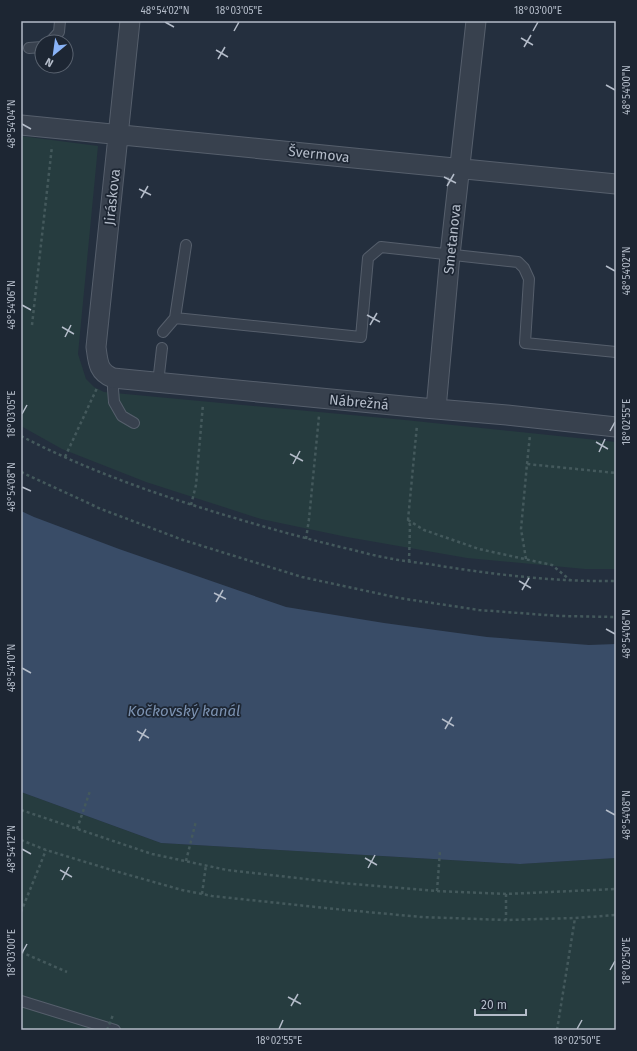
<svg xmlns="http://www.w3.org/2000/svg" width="637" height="1051" viewBox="0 0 637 1051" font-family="'Fira Sans',sans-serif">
<rect width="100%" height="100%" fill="#242f3e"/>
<!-- green -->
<path fill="#263c3f" d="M21 136 98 146 78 354 86 379 94 387 104 392 405 420 616 442V569H585L467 558 347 537 261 519 146 482 62 449 21 426Z
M21 792 161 843 520 864 616 858V1030H21Z"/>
<!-- water -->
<path fill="#394c67" d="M21 511 34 517 119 549 286 607 384 623 487 637 589 645 616 644V858L520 864 161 843 21 792Z"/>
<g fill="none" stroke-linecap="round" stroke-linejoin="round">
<defs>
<path id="service" d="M50 42 59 32 60 21
M29 48 42 47
M175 318 186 245
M163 332 175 318 361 337 368 258 381 247 518 262 524 268 529 279 525 343 616 352
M113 378V389L114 402 122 416 134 423
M158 383 162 348
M21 1001 115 1030"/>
<path id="minor" d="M130 21 96 347C98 362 98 372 113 378L424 408 507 415 616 427
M21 125 616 184
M436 409 450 255 476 21"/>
</defs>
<!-- service casing -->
<use href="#service" stroke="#565f6c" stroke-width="12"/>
<!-- minor casing -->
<use href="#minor" stroke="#565f6c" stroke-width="21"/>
<!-- path -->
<path stroke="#44595c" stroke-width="2.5" stroke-dasharray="3 3" stroke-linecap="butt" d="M32 325 52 146
M21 436C90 472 164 497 238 519 275 530 311 540 349 549 362 552 375 556 388 558 401 561 414 562 428 564 490 574 553 582 616 581
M65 457 97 388
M527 464 530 435
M21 472 101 509 183 540 302 577 399 598 479 610 559 616 616 617
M191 505 196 485 203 404
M408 520 424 530 479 549 552 565 570 580
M306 539 309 519 319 416
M526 559 521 529 527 464 616 473
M409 562 410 525 408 520 417 425
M21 810 152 854 227 870 341 883 437 891 506 894 616 889
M77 829 90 791
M21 840 46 850 115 871 182 890 212 896 335 909 421 917 506 920 575 918 616 915
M186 861 196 821
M437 891 440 851
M202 894 206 865
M506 894V920
M21 912 46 850
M21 952 67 972
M557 1030 575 918"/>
<!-- service -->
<use href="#service" stroke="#38414e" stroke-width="10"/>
<!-- minor -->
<use href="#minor" stroke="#38414e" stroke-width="19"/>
<!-- path-bridge -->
<path stroke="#44595c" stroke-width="2.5" stroke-dasharray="3 3" stroke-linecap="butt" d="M107 1030 113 1015"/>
</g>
<!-- ticks -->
<path fill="none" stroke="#b4bcc9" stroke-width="1.5" d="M165 22 174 27M234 31 239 22M533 31 538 22M521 38 533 45M524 47 531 35M216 50 228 57M218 59 225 47M606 85 615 90M22 124 31 129M444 177 456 183M447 186 454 174M139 189 151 195M141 198 148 186M606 266 615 271M22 305 31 310M367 315 380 322M370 325 377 313M62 327 74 334M65 337 71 325M22 414 27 405M610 431 615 422M596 442 608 449M599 452 605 439M290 454 303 461M293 464 300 451M22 487 31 491M519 581 531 588M522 590 529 578M214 593 226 599M216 602 223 590M606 629 615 634M22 668 31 673M442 719 454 726M445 729 452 717M137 731 149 738M139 741 146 729M606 810 615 815M22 849 31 854M365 858 377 865M368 868 375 855M60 870 72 877M62 880 69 867M22 953 27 944M610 970 615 961M288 997 301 1004M291 1006 298 994M279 1029 283 1020M577 1029 582 1020"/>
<g text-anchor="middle" stroke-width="3.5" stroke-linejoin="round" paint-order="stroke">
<!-- street labels -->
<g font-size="14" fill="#b4bcc9" stroke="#1d2633">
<text transform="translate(319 154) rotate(6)" y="5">Švermova</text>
<text transform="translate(112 197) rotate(-84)" y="5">Jiráskova</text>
<text transform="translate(452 239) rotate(-84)" y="5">Smetanova</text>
<text transform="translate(359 402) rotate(5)" y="5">Nábrežná</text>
</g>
<!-- water labels -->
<g font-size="15" font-style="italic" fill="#7c92b1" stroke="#1d2633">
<text x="184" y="716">Kočkovský kanál</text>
</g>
</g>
<!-- border -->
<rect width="637" height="1051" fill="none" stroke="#1d2633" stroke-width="44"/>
<!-- north arrow -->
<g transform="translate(54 54) rotate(209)"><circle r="19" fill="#1d2633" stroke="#59626f"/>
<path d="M0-3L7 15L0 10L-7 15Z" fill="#8ab4f8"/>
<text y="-6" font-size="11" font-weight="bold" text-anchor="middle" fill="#b4bcc9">N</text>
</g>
<!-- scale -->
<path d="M475 1009v6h51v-6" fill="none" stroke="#b4bcc9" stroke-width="2"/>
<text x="481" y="1009" font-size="12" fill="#b4bcc9" stroke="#1d2633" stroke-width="3" paint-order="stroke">20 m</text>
<rect x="22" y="22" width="593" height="1007" fill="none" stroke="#b4bcc9" stroke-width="1.5"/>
<g font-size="10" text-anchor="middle" fill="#b4bcc9">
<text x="165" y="14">48°54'02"N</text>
<text x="239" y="14">18°03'05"E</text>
<text x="538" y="14">18°03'00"E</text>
<text transform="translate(626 90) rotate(-90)" y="4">48°54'00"N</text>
<text transform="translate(11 124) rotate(-90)" y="4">48°54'04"N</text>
<text transform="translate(626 271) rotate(-90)" y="4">48°54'02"N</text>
<text transform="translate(11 305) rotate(-90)" y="4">48°54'06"N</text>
<text transform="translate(11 414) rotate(-90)" y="4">18°03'05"E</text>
<text transform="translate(626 422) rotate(-90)" y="4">18°02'55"E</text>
<text transform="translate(11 487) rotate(-90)" y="4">48°54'08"N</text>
<text transform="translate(626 634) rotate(-90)" y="4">48°54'06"N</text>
<text transform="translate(11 668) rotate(-90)" y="4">48°54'10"N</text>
<text transform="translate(626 815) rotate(-90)" y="4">48°54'08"N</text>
<text transform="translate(11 849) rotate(-90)" y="4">48°54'12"N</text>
<text transform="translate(11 953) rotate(-90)" y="4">18°03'00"E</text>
<text transform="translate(626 961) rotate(-90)" y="4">18°02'50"E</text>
<text x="279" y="1044">18°02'55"E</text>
<text x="577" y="1044">18°02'50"E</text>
</g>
</svg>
